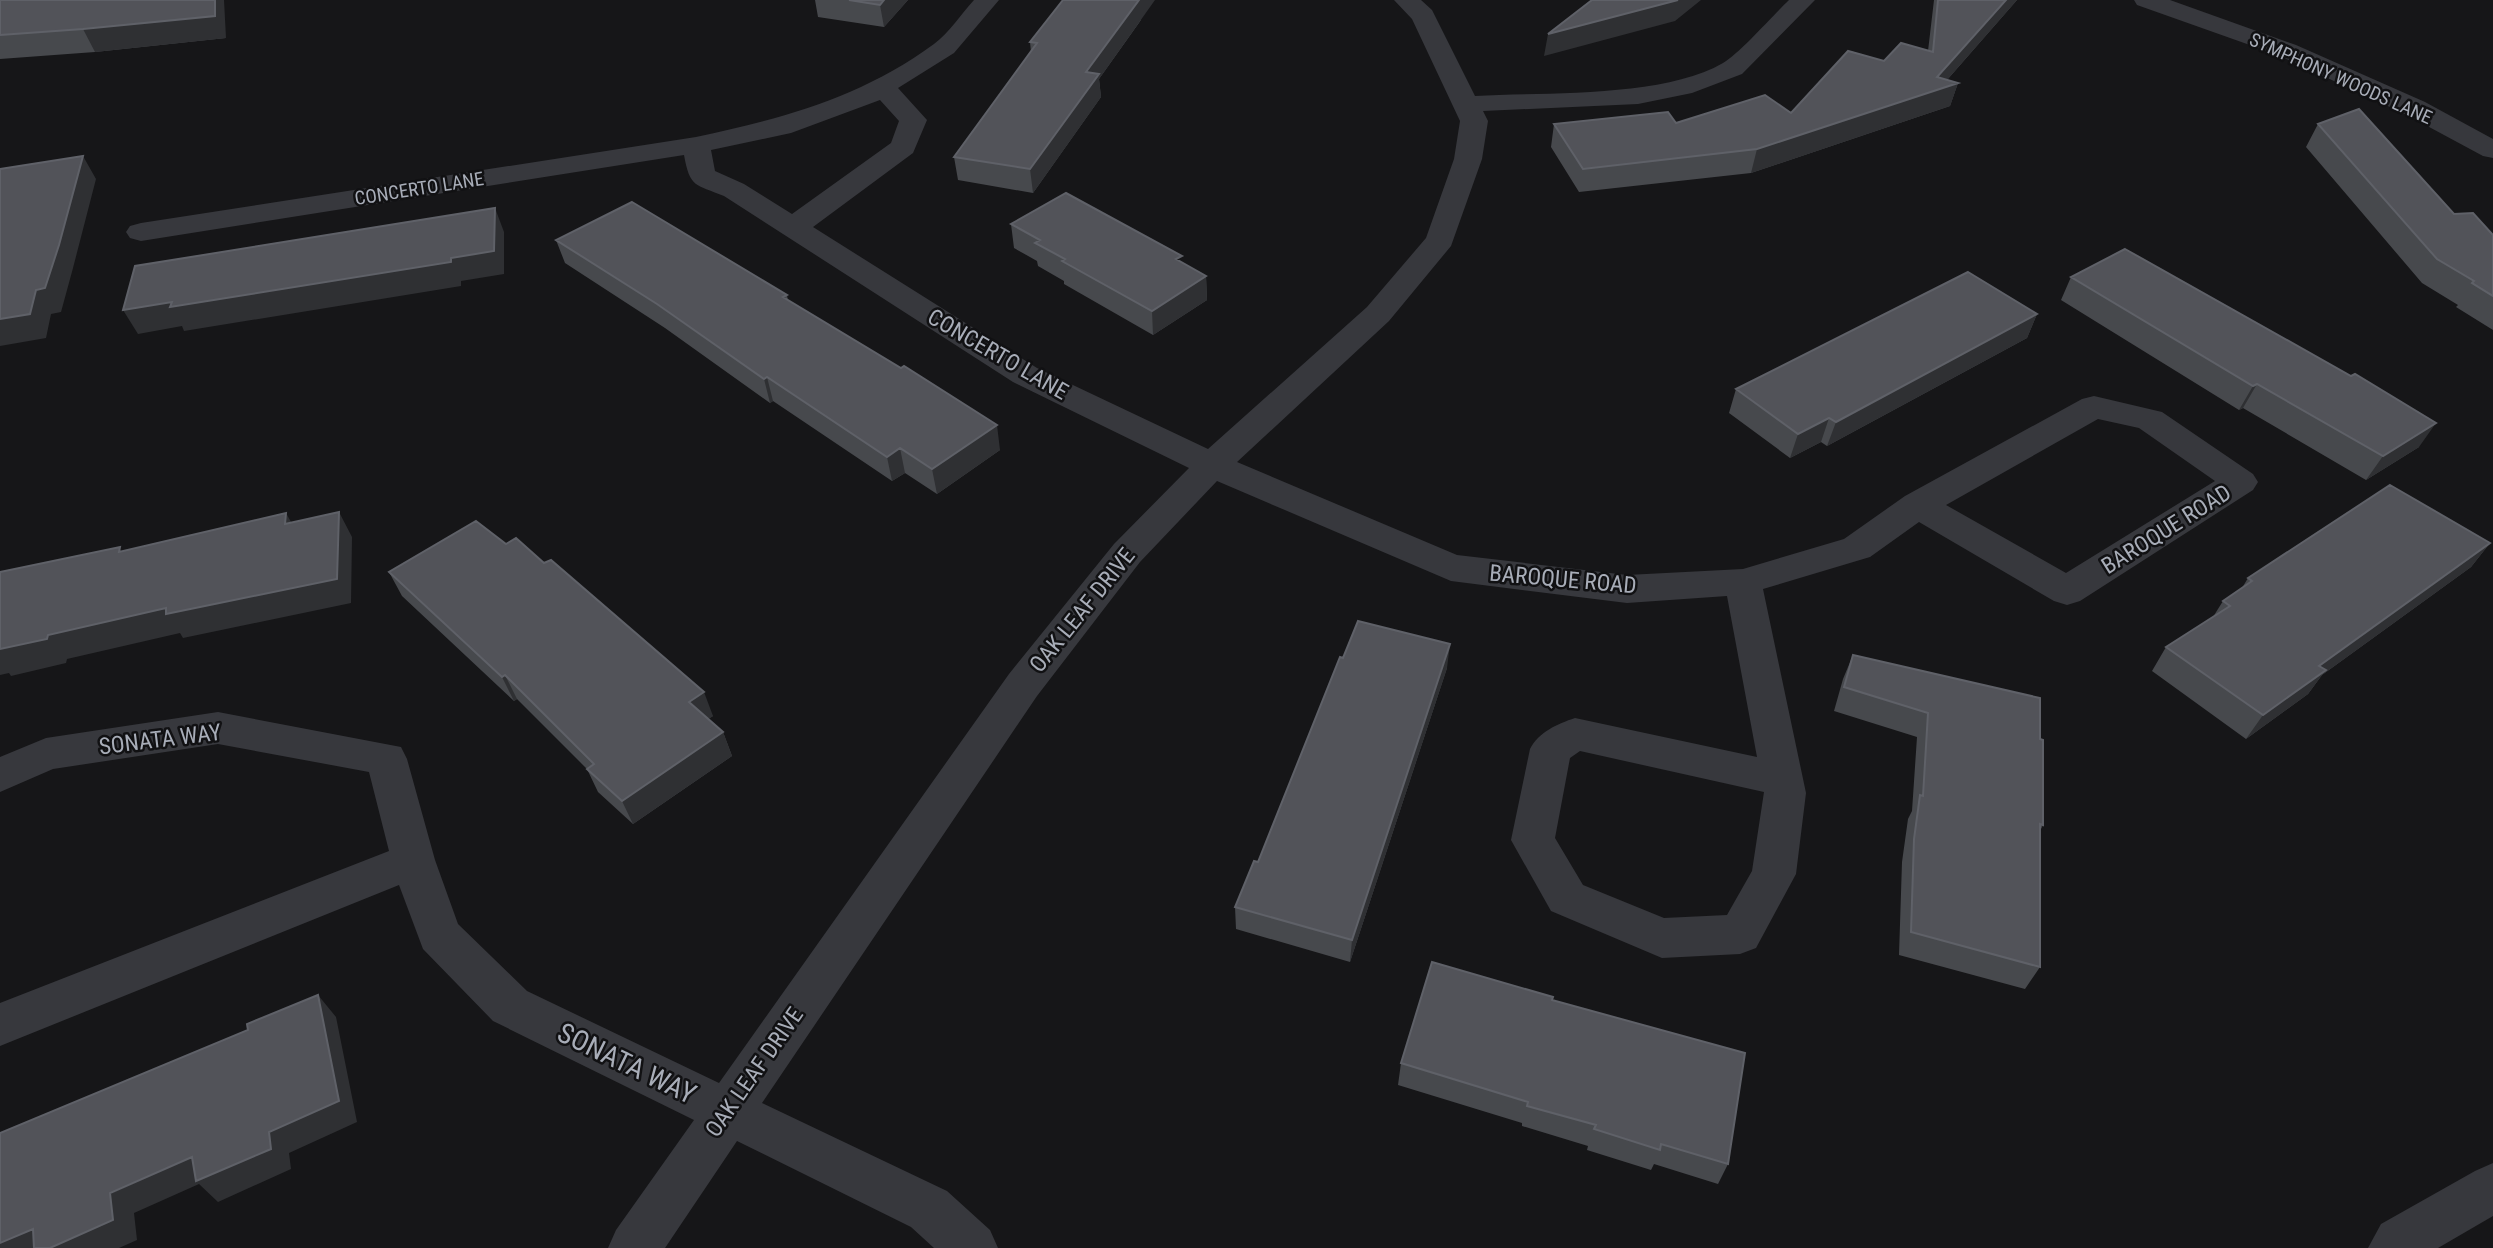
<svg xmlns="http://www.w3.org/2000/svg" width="2493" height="1248" viewBox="0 0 2493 1248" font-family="'Roboto Condensed',sans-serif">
<rect width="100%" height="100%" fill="#161618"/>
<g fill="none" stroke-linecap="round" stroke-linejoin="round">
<!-- minor -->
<path fill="#37383d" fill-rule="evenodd" d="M974 0H999L954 53 898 88 927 120 913 153 813 227 1037 368 1208 449 1367 307 1426 238 1454 159 1460 121 1412 19 1394 0H1421L1432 10 1475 96C1545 92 1663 98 1723 63 1740 53 1772 16 1789 0H1815L1742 74 1692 93 1638 104 1483 111 1488 121 1482 159 1451 246 1389 321 1237 462 1457 555 1627 575 1743 569 1844 539 1905 496 2082 399 2094 396 2162 412 2253 474 2258 482 2253 490 2080 601 2067 605 2054 601 1919 522 1870 557 1763 589 1806 793 1796 874 1756 948 1740 954 1662 958 1551 911 1511 840 1530 749C1539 732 1557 724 1575 718L1757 757 1727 596 1627 603 1451 581 1217 481 1140 562 1037 696 762 1103 947 1191 990 1230 998 1248H934L911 1227 737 1141 665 1248H608L616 1230 694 1120 493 1021 423 949 399 885 0 1046V1003L389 851 369 772 218 744 53 769 0 792V757L46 738 218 712 401 747 407 759 435 860 458 924 527 991 719 1083 1009 674 1114 544 1189 468 1013 382 724 196C695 184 690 188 684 155L141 241 130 238 126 232 130 226 141 223 696 137C784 118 860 98 934 44 949 33 961 14 974 0ZM880 100 899 121 891 143 792 214 744 184 715 171 711 150 791 133ZM2098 419 2139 428 2215 481 2066 573 1946 505ZM1580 751 1764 792 1752 871 1727 915 1664 918 1583 885 1555 838 1570 758Z
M2134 0H2170L2296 45 2425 102 2493 139V158L2483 156 2405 114 2278 55 2137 5Z
M2493 1163V1216L2438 1248H2368L2381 1224 2475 1171Z"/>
</g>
<!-- wall -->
<path fill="#47494d" d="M0 0 226 38 95 52 0 59Z
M815 0H908L884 27 818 17Z
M1934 0H2017L1947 80 1958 83 1950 106 1751 173 1579 192 1551 147 1554 124 1676 123 1791 113 1884 61 1928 51Z
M1141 20 1099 79 1101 97 1033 193 958 180 954 157 1031 52 1030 42Z
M2318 124 2454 214 2493 235V330L2456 307 2458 305 2422 283 2306 147Z
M1011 224 1182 263 1206 276 1207 300 1153 335 1064 284V281L1038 266 1037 261 1014 248Z
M556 240 787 295 788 301 1000 450 937 494 905 473 892 481 773 401 770 403 665 328 565 263Z
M2071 277 2419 447 2366 480 2243 408 2239 410 2061 300Z
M2037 314 2027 338 1827 446 1821 442 1790 458 1729 413 1736 389Z
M2490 543 2471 567 2322 675 2308 694 2246 739 2152 671 2166 647 2213 617 2223 601 2242 588 2248 578Z
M389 572 713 716 708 719 723 732 732 756 633 824 598 792 587 769 517 699 514 701 402 596Z
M1853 655 2040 739 2043 825 2040 831V967L2025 989 1899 955 1902 862 1908 819 1912 811 1917 737 1834 711 1843 679Z
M1343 658 1447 668 1350 962 1236 929 1235 907 1258 862Z
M1552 1000 1728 1164 1718 1184 1654 1164 1651 1170 1587 1150 1588 1146 1522 1126V1123L1398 1085 1401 1063Z"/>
<!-- shaded-wall -->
<path fill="#2f3033" d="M215 0H224L226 38 95 52 83 29Z
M884 0H908L884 27 880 5Z
M1139 0H1155L1099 79 1101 97 1033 193 1030 169 1086 72Z
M1678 0H1701L1675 21 1544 56 1548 34Z
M2006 0H2017L1939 89 1958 83 1950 106 1751 173 1757 149 1937 77Z
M83 156 96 179 73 268 61 312 51 314 46 338 0 346V319L36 290Z
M495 208 504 232V274L461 281V286L184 331 182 326 138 334 123 310 451 258Z
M1206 276 1207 300 1153 335 1152 311Z
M2037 314 2027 338 1827 446 1836 422Z
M767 377 773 401 770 403 764 379Z
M2257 384 2243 408 2239 410 2253 386Z
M1829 418 1821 442 1790 458 1798 434Z
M2436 423 2419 447 2366 480 2383 456Z
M997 425 1000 450 937 494 932 469Z
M900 448 905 473 892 481 887 457Z
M339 512 352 537 351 603 183 638 180 633 67 659 66 663 11 676 9 673 0 675V649Z
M286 513 300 538 285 524Z
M2490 543 2471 567 2322 675 2308 694 2246 739 2263 715 2319 666Z
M1450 644 1447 668 1350 962 1352 940Z
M505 675 517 699 514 701 502 677Z
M704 692 713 716 698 726 689 702Z
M723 732 732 756 633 824 622 801Z
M318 995 336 1017 357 1122 289 1153 291 1169 218 1202 199 1184 134 1213 137 1240 119 1248H0V1243L192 1157 269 1132Z"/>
<!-- building -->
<path fill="#525359" stroke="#5f6168" stroke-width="2" d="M0 0H215V16L83 29 0 35Z
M849 0H884L880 5Z
M1063 0H1139L1086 72 1099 74 1030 169 954 157 1037 43 1030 42Z
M1592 0H1678L1548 34Z
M1938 0H2006L1937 77 1958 83 1757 149 1583 169 1554 124 1668 112 1676 123 1765 95 1791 113 1848 51 1884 61 1901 43 1933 52Z
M2359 109 2454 214 2473 213 2493 235V296L2472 283 2474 281 2437 259 2318 124Z
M83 156 59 245 45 288 36 290 30 314 0 319V169Z
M1066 193 1182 256 1176 259 1206 276 1152 311 1062 261 1065 259 1035 243 1040 240 1011 224Z
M632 202 787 295 783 297 901 368 904 366 997 425 932 469 900 448 887 457 767 377 764 379 657 304 556 240Z
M495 208 494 251 451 258V262L170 307 172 302 123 310 135 266Z
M2125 249 2351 376 2355 374 2436 423 2383 456 2257 384 2253 386 2071 277Z
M1968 272 2037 314 1836 422 1829 418 1798 434 1736 389Z
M2390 485 2490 543 2319 666 2326 670 2263 715 2166 647 2230 606 2223 601 2252 581 2248 578Z
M339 512 337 579 166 614V608L48 635 47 639 0 649V572L120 547 119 552 286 513 285 524Z
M476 521 506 544 516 538 544 563 551 560 704 692 689 702 723 732 622 801 587 769 594 764 505 675 502 677 389 572Z
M1358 621 1450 644 1352 940 1235 907 1254 861 1258 862 1340 657 1343 658Z
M1853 655 2040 698V739L2043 740V825L2040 824V967L1911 932 1914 839 1920 795 1923 796 1928 713 1844 687Z
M1432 962 1553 997 1552 1000 1745 1053 1728 1164 1661 1144 1660 1150 1594 1129 1596 1125 1527 1106 1528 1102 1401 1063Z
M318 995 339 1101 269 1132 271 1149 196 1181 192 1157 110 1193 113 1220 50 1248H34L33 1229 0 1243V1133L248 1030 247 1024Z"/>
<g text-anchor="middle" stroke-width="5" stroke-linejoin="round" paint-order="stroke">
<!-- far-street labels -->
<g font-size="19" fill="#a8adb8" stroke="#111113">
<text transform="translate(2341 78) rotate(24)" y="7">SYMPHONY WOODS LANE</text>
<text transform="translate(419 188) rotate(-9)" y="7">CONCERTO LANE</text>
</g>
<!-- street labels -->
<g font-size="23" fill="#a8adb8" stroke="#111113">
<text transform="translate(998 354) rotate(30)" y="8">CONCERTO LANE</text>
<text transform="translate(2166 529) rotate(-32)" y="8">BAROQUE ROAD</text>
<text transform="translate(1563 579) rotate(5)" y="8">BAROQUE ROAD</text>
<text transform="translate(1082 610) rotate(-51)" y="8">OAK LEAF DRIVE</text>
<text transform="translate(160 739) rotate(-7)" y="8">SONATA WAY</text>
<text transform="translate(754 1072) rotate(-55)" y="8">OAK LEAF DRIVE</text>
</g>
<!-- near-street labels -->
<g font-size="28" fill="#a8adb8" stroke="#111113">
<text transform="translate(627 1063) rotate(26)" y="10">SONATA WAY</text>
</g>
</g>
</svg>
